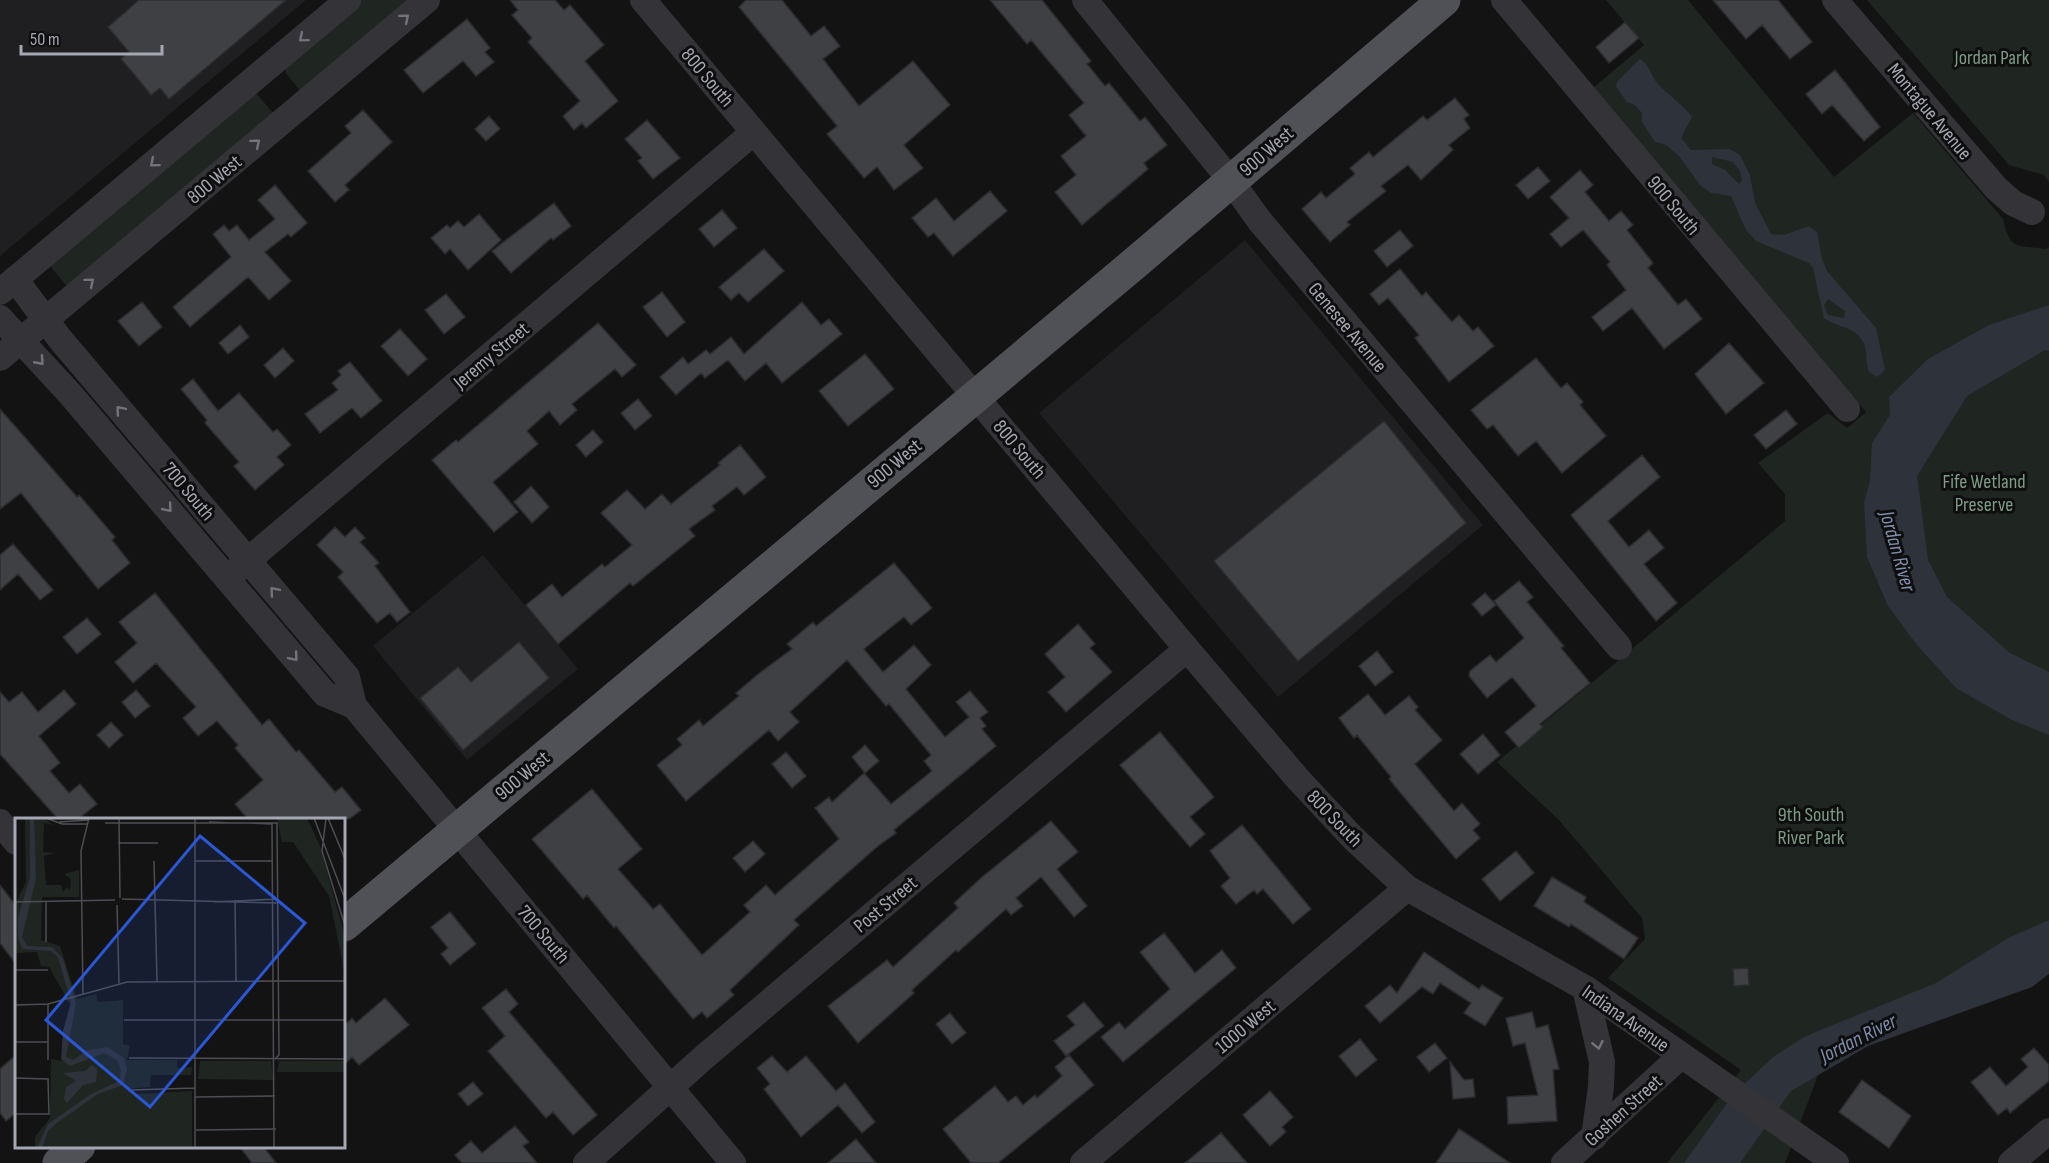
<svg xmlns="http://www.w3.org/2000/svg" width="2049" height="1163" viewBox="0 0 2049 1163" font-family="'Sofia Sans Condensed',sans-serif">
<rect width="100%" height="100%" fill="#131314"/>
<!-- built -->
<path fill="#1f1f21" d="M0 0H306L0 256Z
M1245 240 1483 525 1278 697 1039 413Z
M483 555 578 669 467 760 373 646Z"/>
<!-- green -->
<path fill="#1f2621" d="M361 0H419L301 92 285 72 287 62Z
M1606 0H1688L1834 177 1913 113 2003 219C2010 251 2017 245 2046 249L2049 247V920L1821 1067 1785 1163H1667L1741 1070 1608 978 1645 939 1642 918 1559 820 1497 762 1785 521V494L1758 463 1828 413 1847 428 1866 412 1593 88 1644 45Z
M1867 0H2049V182L2044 175 2009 165Z
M256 93 274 114 71 292 48 263Z"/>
<!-- water -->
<path fill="#2e323a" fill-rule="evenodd" d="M1640 59C1650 65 1650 74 1657 83 1667 95 1682 103 1692 117L1681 138 1691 150 1729 149 1740 155 1750 175 1755 203 1771 234 1784 235 1809 226 1817 232 1822 259 1827 271 1876 328 1885 370 1877 377 1869 372C1865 363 1868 353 1864 344 1857 326 1837 328 1824 318L1813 268 1809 263 1756 241 1746 230 1731 196 1711 193 1700 185 1679 156 1666 145 1655 142 1642 122V113L1635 105 1627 102 1616 87 1617 82ZM1712 157 1733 162 1740 171 1742 180 1739 184 1725 170 1712 164ZM1828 299 1845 311 1844 318 1828 315 1824 305Z
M2049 305V351L2045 350 1967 396 1917 476 1928 560 1947 597 2010 653 2049 672V735L2012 720 1956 688 1917 645 1888 606 1867 557 1864 502 1870 481 1872 443 1890 415 1889 397 1928 359 1989 325Z
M2049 920V974L2032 987 1868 1046 1791 1091 1740 1163H1684L1733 1095 1773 1057 1806 1036 1936 983 2010 937Z"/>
<!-- building -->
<path fill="#3f4044" stroke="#2d2d30" stroke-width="1.5" d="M139 0H286L169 99 160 88 151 95 134 74 121 59 129 52 108 27Z
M510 0H555L564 10 570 5 604 45 585 61 618 101 586 128 582 123 574 130 563 116 580 101 528 42 532 38 512 15 518 10Z
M746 0H782L811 36 824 26 840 46 823 59 859 106 913 61 950 105 904 145 923 168 894 190 877 167 864 178 827 134 837 126 739 7Z
M990 0H1042L1091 61 1087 64 1105 86 1109 83 1140 121 1145 117 1167 145 1144 163 1148 169 1082 225 1055 192 1076 175 1061 156 1086 136 1069 115 1084 103 1031 40 1027 44Z
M1713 0H1778L1812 42 1790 59 1762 25 1746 39Z
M467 19 490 48 485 52 494 62 476 76 463 61 423 93 404 70Z
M1625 22 1639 38 1609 63 1596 47Z
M1835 70 1880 127 1864 141 1832 105 1822 114 1806 94Z
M1455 98 1469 115 1464 119 1470 128 1449 145 1453 150 1421 180 1408 165 1381 186 1386 191 1347 222 1350 225 1330 242 1302 209 1321 192 1326 198 1355 174 1350 168 1369 152 1373 157 1423 116 1427 120Z
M363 110 392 142 345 185 349 190 335 202 308 171 351 133 345 126Z
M489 116 500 129 486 141 475 129Z
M647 120 680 158 653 179 638 161 642 158 625 139Z
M1538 167 1550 181 1528 199 1516 185Z
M1580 170 1593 185 1585 192 1609 221 1621 211 1633 225 1627 230 1653 263 1648 268 1678 305 1686 299 1702 319 1664 349 1632 308 1603 331 1592 317 1626 290 1607 265 1610 262 1583 230 1561 247 1550 234 1569 218 1550 197Z
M275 185 307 223 291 237 288 234 265 252 291 281 269 300 248 277 190 327 173 307 231 257 213 234 224 225 229 231 237 225 249 240 275 219 258 200Z
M990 191 1007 211 953 256 934 233 928 237 912 218 936 198 954 221Z
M554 203 571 226 553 240 551 238 511 273 492 251Z
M722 210 737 228 714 247 699 229Z
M479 214 501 240 468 270 450 249 445 254 431 238 447 225 450 228 458 221 464 227Z
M1400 230 1413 246 1387 267 1374 251Z
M764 249 784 271 748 302 739 293 731 300 719 287Z
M1400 269 1422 296 1426 292 1452 322 1459 315 1473 331 1478 327 1494 346 1449 382 1415 338 1419 335 1388 298 1379 305 1370 294Z
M662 292 685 322 667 337 643 307Z
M446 294 465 317 444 334 425 310Z
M142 302 162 327 139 346 118 321Z
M802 302 821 325 829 319 842 334 782 383 766 363 745 381 728 360 705 378 701 373 676 395 660 377 683 357 688 364 706 350 710 354 731 337 744 354Z
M598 323 636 365 622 377 615 369 572 404 577 410 560 425 549 411 527 431 538 444 493 482 518 512 494 532 432 460 456 440 458 442Z
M240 325 249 337 228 354 219 343Z
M400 329 427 359 408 376 381 346Z
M1729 343 1764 383 1726 414 1695 374Z
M283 348 294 361 275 378 264 365Z
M865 354 894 389 848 426 819 391Z
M1536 358 1561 388 1567 383 1583 402 1580 405 1606 436 1562 473 1536 441 1518 456 1493 425 1487 429 1471 410Z
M350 362 382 401 361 418 352 408 320 433 305 414 338 390 332 383 341 375 338 371Z
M193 379 218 411 239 393 273 432 277 429 291 445 277 457 284 465 255 490 234 466 239 462 205 423 207 420 181 389Z
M638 399 652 416 635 430 621 413Z
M0 409 77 497 79 495 115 537 112 540 130 563 98 589 21 493 0 509Z
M1786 410 1797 424 1766 449 1754 435Z
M1384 421 1466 523 1298 661 1214 561Z
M593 430 603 442 586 457 576 445Z
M740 445 766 477 744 495 737 487 712 506 715 510 689 529 695 536 633 586 630 583 558 644 526 605 552 584 562 597 602 564 605 567 632 545 601 513 627 490 645 509 662 494 671 504 720 465 718 463Z
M1642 455 1660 477 1608 521 1629 547 1649 530 1664 548 1644 564 1677 603 1656 621 1571 515Z
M531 486 549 507 532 523 514 502Z
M335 527 345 537 355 527 365 538 360 542 379 563 375 566 410 612 397 622 390 613 377 623 338 577 343 572 317 545Z
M13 544 53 590 40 600 18 574 0 590V555Z
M894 563 932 608 911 625 904 617 864 649 883 672 914 645 931 665 906 689 945 737 969 717 956 702 970 691 988 712 980 718 986 726 982 729 996 746 894 830 896 833 878 846 794 920 799 925 730 990 734 995 707 1018 702 1012 693 1019 616 926 614 928 587 895 583 899 532 839 592 789 642 849 618 869 653 909 660 904 702 955 750 912 744 905 766 885 775 895 839 839 815 808 829 797 832 802 864 773 891 804 932 771 924 761 931 755 889 704 886 706 847 660 790 712 799 722 778 741 769 730 686 801 657 765 682 745 677 739 699 720 703 726 739 696 736 693 757 675 792 649 787 644 813 622 816 626Z
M1519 581 1533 597 1527 602 1564 646 1561 648 1590 683 1540 724 1543 727 1519 748 1505 732 1536 706 1512 677 1487 698 1469 676 1470 671 1490 655 1496 662 1524 638 1494 601Z
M155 593 262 725 269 719 296 752 299 750 335 792 342 787 361 810 349 819H248L235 804 263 780 235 748 238 745 217 721 198 736 183 718 196 707 156 663 133 683 115 662 137 643 119 622Z
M1485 593 1496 605 1482 616 1472 604Z
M87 618 101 634 77 654 63 637Z
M1078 624 1095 644 1090 648 1112 672 1066 712 1048 692 1065 677 1045 654Z
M519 642 549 678 463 750 420 698 458 667 471 682Z
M1377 651 1393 672 1375 686 1359 666Z
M64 690 76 704 39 736 60 763 50 771 69 793 80 784 97 804 78 819H58L0 754V692L9 702 22 692 38 712Z
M136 690 150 706 135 718 122 702Z
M1368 694 1385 715 1409 696 1418 707 1415 710 1442 740 1415 764 1454 811 1462 803 1480 824 1473 830 1480 838 1456 859 1389 779 1391 777 1357 735 1354 738 1339 718Z
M111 722 123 735 109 748 97 735Z
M1160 732 1214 797 1190 817 1205 834 1190 847 1120 765Z
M1483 734 1500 755 1478 774 1460 754Z
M865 745 879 761 865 773 852 757Z
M786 752 806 776 792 788 772 764Z
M1051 821 1078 852 1057 869 1087 906 1074 917 1041 877 1016 898 1023 906 1011 915 1006 909 958 952 956 950 912 990 914 993 858 1043 828 1006 887 960 893 967 958 908 954 903 981 878Z
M1242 825 1311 909 1293 924 1263 889 1257 894 1254 890 1236 904 1221 886 1230 878 1210 851Z
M753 841 765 854 745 872 733 858Z
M1516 851 1534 873 1500 901 1482 879Z
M1552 877 1586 897 1584 902 1638 938 1624 959 1571 924 1569 927 1534 906Z
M0 885 16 906V964L0 943Z
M450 912 476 944 450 965 441 954 448 948 431 927Z
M1164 933 1195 973 1222 950 1236 968 1123 1062 1101 1037 1119 1022 1125 1029 1170 989 1140 952Z
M1424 952 1479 989 1482 985 1503 998 1485 1026 1464 1013 1471 1003 1440 983 1433 994 1422 987 1380 1023 1365 1006 1390 985 1397 993Z
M1748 968 1749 985 1734 986 1733 969Z
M506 989 518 1004 509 1012 597 1115 573 1135 553 1112 546 1118 488 1051 505 1036 482 1008Z
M385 998 409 1025 359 1065 352 1057 344 1065V1026L352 1018 356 1023Z
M1084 1002 1104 1026 1066 1056 1054 1041 1075 1025 1067 1016Z
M1532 1012 1536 1028 1548 1025 1559 1069 1553 1070 1557 1121 1508 1124 1507 1097 1538 1095 1525 1043 1513 1046 1506 1018Z
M950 1013 966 1033 952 1044 936 1024Z
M1360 1039 1377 1060 1356 1077 1339 1056Z
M1435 1043 1447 1058 1429 1072 1417 1057Z
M2034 1048 2049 1065V1081L2010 1113 2007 1108 1998 1115 1971 1082 1990 1067 2006 1086 2028 1067 2021 1059Z
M16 1055V1113L6 1121 0 1113V1069Z
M1069 1055 1094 1085 998 1163H971L943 1129 995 1086 1008 1102 1016 1096 1023 1105 1035 1095 1037 1098 1062 1076 1055 1067Z
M772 1056 787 1072 806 1056 836 1091 845 1083 875 1122 862 1133 838 1105 801 1137 764 1089 770 1084 757 1068Z
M1450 1062 1464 1080 1473 1079 1475 1097 1453 1099Z
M1862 1080 1911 1116 1889 1148 1839 1112Z
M473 1082 483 1094 468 1106 458 1094Z
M1270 1091 1293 1117 1282 1127 1286 1132 1270 1146 1243 1115Z
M515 1126 529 1142 523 1146 537 1163H462L455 1155 471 1141 482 1153Z
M1459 1129 1476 1140 1510 1163H1436Z
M1221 1133 1247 1163H1185Z
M856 1139 876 1163H828Z
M239 1146H263L276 1163H252Z"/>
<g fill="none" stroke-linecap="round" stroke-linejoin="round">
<!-- minor -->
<path stroke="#343438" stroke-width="26" d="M643 0 1187 649 1297 778 1353 838 1407 888 1585 988 1836 1163
M1085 0 1231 181 1259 220 1619 647
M1504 0 1847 409
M1835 0 1996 188 2013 203 2032 212
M15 279 60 339 347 677 354 706 733 1163
M0 292 348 0
M0 318 71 395 325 694 354 706
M0 358 427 0
M227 578 754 132
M0 822 16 842
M1585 988 1602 1062 1601 1087 1594 1137
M586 1163 703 1058 1187 649
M1083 1163 1407 888
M1564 1163 1681 1056
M2011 1163 2049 1131"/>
<!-- major -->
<path stroke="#505057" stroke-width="33" d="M344 925 1135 263 1444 0
M59 1163 79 1146"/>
</g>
<!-- one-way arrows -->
<defs><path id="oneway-chevron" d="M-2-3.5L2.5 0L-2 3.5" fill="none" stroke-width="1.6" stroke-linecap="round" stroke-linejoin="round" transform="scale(1.5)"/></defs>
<g stroke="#72737c">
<use href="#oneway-chevron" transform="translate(405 18) rotate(-40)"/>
<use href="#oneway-chevron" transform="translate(303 38) rotate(140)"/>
<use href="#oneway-chevron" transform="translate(256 143) rotate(-40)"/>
<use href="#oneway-chevron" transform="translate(154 163) rotate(140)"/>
<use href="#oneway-chevron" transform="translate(90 282) rotate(-40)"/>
<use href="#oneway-chevron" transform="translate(40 361) rotate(48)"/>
<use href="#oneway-chevron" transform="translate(120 410) rotate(-130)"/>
<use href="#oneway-chevron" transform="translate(168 508) rotate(50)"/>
<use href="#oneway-chevron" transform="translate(274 591) rotate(-130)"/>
<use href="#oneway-chevron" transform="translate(294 657) rotate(50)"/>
<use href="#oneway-chevron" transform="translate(1598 1045) rotate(78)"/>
</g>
<g text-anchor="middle" stroke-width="6" stroke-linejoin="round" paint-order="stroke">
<!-- park labels -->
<g font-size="20" fill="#7e9c86" stroke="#0e0e0f">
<text x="1992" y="64">Jordan Park</text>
<text x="1984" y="488">Fife Wetland<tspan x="1984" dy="23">Preserve</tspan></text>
<text x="1811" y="821">9th South<tspan x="1811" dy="23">River Park</tspan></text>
</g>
<!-- street labels -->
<g font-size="20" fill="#a5a7b3" stroke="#0e0e0f">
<text transform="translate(708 77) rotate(50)" y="7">800 South</text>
<text transform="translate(1930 111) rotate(50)" y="7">Montague Avenue</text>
<text transform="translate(1266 151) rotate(-41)" y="7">900 West</text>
<text transform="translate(214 179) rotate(-40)" y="7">800 West</text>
<text transform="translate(1674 205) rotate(50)" y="7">900 South</text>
<text transform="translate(1348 327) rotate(50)" y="7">Genesee Avenue</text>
<text transform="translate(491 355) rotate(-40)" y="7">Jeremy Street</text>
<text transform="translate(1020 449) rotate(50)" y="7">800 South</text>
<text transform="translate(894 463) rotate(-40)" y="7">900 West</text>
<text transform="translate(189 491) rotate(50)" y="7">700 South</text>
<text transform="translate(522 775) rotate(-40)" y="7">900 West</text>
<text transform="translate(1335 818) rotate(46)" y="7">800 South</text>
<text transform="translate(885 904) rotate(-40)" y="7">Post Street</text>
<text transform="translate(544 934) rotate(50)" y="7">700 South</text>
<text transform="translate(1626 1018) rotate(35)" y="7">Indiana Avenue</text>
<text transform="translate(1245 1026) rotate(-40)" y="7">1000 West</text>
<text transform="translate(1623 1110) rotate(-42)" y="7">Goshen Street</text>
</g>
<!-- water labels -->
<g font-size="21" font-style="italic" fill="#7f8dab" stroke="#0e0e0f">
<text transform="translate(1898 551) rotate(74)" y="7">Jordan River</text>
<text transform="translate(1858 1038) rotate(-27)" y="7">Jordan River</text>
</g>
</g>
<!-- overview -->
<g transform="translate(15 818)">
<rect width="330" height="330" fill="#131314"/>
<path d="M10 0H29L38 7 29 5 28 34 41 35 29 38 31 67H46L48 74 52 69 55 73 56 61 49 56 64 52V79H27L26 122 45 128 62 181 81 176 83 184 108 182V226L115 228 112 242H162V250L177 249 176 257H136L135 269 113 271 120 276 177 273V330H20V319L35 300 36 241 48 243 56 188 34 149 26 148 22 134 0 135V87L11 64ZM262 0H292L305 28 330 119V157L314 78 278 24H267ZM185 243H256L258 262 183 261ZM264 243H330V254H262Z" fill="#1f2621"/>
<path d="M15 0H19L21 60 7 119 12 128 37 129 48 141 61 185 51 239 58 242 73 232 93 229 109 240 112 251 108 267 83 276 43 304 33 313 27 330H22L33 306 76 276 104 263 106 252 102 242 89 235 55 248 46 241 48 213 56 184 43 139 36 133 8 131 3 120V100L15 59ZM77 247 82 251 81 264 68 267 52 285 49 281 51 269 61 263 48 255 70 253Z" fill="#2e323a"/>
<path fill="none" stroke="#4d4e54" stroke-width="1.5" d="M31 0 47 6H73M104 0 105 80M299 0 330 81M311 0 307 33 330 108M313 0 330 41M44 4 74 2M194 4 217 5M90 5H262L264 237 260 241M233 5 257 6 259 330M103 25H143M139 43 142 163M180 43H258M107 81 263 85M220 82 221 163M31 83V124M0 84 100 82M199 84 263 81M102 87 104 165M0 152H33M245 163H330M68 177 66 33 74 0M0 187 33 186 112 164 277 163M109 202H330M0 224H33M114 240 330 241M33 242V186M0 260 33 261 34 296H0M117 272 180 270M180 279 260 278M181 312 261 311M180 330V0"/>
<path fill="#2b57d4" fill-opacity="0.15" stroke="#2b57d4" stroke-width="3" d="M185 18 290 105 135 289 31 202Z"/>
<rect width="330" height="330" fill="none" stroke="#a5a7b3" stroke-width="3"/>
</g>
<!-- scale -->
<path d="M21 45v9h141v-9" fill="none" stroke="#a5a7b3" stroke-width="3"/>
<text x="30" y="45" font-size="18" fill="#a5a7b3" stroke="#0e0e0f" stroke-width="4.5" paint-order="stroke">50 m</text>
</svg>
